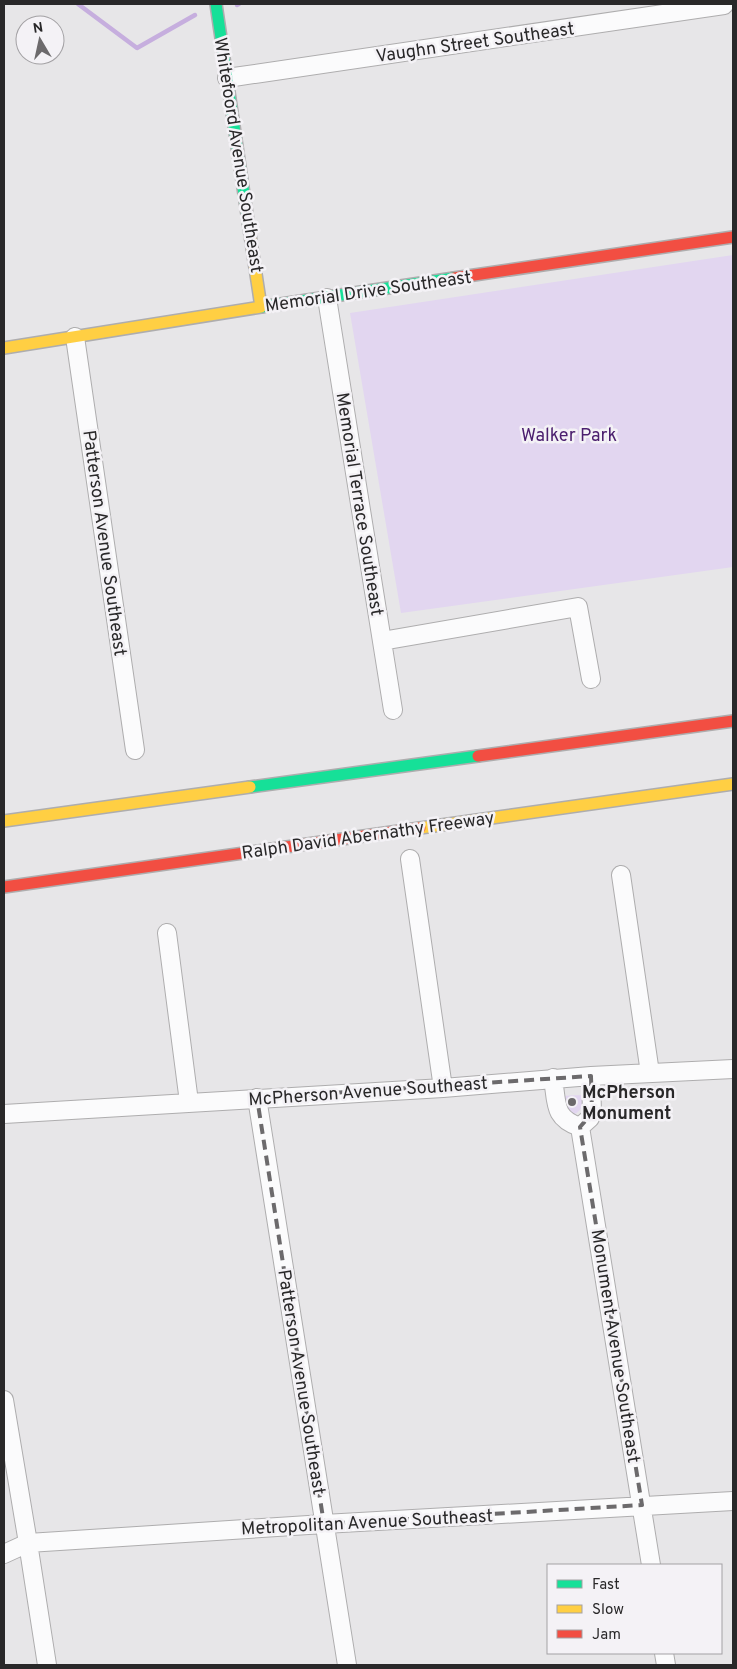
<svg xmlns="http://www.w3.org/2000/svg" width="737" height="1669" viewBox="0 0 737 1669" font-family="Overpass,sans-serif">
<rect width="100%" height="100%" fill="#e7e6e8"/>
<!-- green -->
<path fill="#e2d6f0" d="M733 255V567L401 613 350 313Z
M583 1095C583 1104 582 1113 571 1115L559 1096Z"/>
<g fill="none" stroke-linecap="round" stroke-linejoin="round">
<!-- stream -->
<path stroke="#c6aede" stroke-width="4.5" d="M78 4 137 48 195 15
M237 5 239 4"/>
<defs>
<path id="street" d="M227 78 724 5
M327 298 393 710
M75 337 135 750
M382 641 578 607 591 679
M410 859 443 1088
M621 875 650 1073
M167 933 189 1102
M553 1078C557 1103 553 1118 580 1127
M257 1098 347 1665
M4 1114 443 1088 591 1076 733 1069
M580 1127 651 1565
M580 1127 590 1118 592 1113 591 1076
M4 1400 28 1543 47 1665
M4 1554 28 1543 324 1524 733 1501
M664 1653 666 1665"/>
<path id="fast" d="M216 4 249 228
M261 307 454 278
M250 787 478 756"/>
<path id="slow" d="M249 228 261 307
M4 348 261 307
M4 821 250 787
M420 828 733 784"/>
<path id="jam" d="M454 278 733 237
M478 756 733 721
M4 887 420 828"/>
</defs>
<!-- street casing -->
<use href="#street" stroke="#aeadae" stroke-width="20"/>
<!-- fast casing -->
<use href="#fast" stroke="#aeadae" stroke-width="14"/>
<!-- slow casing -->
<use href="#slow" stroke="#aeadae" stroke-width="14"/>
<!-- jam casing -->
<use href="#jam" stroke="#aeadae" stroke-width="14"/>
<!-- street -->
<use href="#street" stroke="#fbfbfc" stroke-width="18"/>
<!-- fast -->
<use href="#fast" stroke="#16e098" stroke-width="11"/>
<!-- slow -->
<use href="#slow" stroke="#ffcf43" stroke-width="11"/>
<!-- jam -->
<use href="#jam" stroke="#f24e42" stroke-width="11"/>
</g>
<!-- marked area -->
<path fill="none" stroke="#6c6a6c" stroke-width="4" stroke-dasharray="10 6" stroke-linejoin="round" d="M591 1076 592 1113 580 1127 642 1505 324 1524 257 1098Z"/>
<!-- markers -->
<circle fill="#6c6a6c" stroke="#f4f2f6" stroke-width="2" cx="572" cy="1102" r="5"/>
<g text-anchor="middle" stroke-width="5" stroke-linejoin="round" paint-order="stroke">
<!-- street labels -->
<g font-size="18" fill="#292829" stroke="#f4f2f6">
<text transform="translate(475 42) rotate(-8)" y="6">Vaughn Street Southeast</text>
<text transform="translate(239 155) rotate(81)" y="6">Whitefoord Avenue Southeast</text>
<text transform="translate(368 291) rotate(-8)" y="6">Memorial Drive Southeast</text>
<text transform="translate(360 504) rotate(81)" y="6">Memorial Terrace Southeast</text>
<text transform="translate(105 543) rotate(82)" y="6">Patterson Avenue Southeast</text>
<text transform="translate(368 835) rotate(-8)" y="6">Ralph David Abernathy Freeway</text>
<text transform="translate(368 1091) rotate(-4)" y="6">McPherson Avenue Southeast</text>
<text transform="translate(616 1346) rotate(81)" y="6">Monument Avenue Southeast</text>
<text transform="translate(302 1382) rotate(81)" y="6">Patterson Avenue Southeast</text>
<text transform="translate(367 1522) rotate(-3)" y="6">Metropolitan Avenue Southeast</text>
</g>
<!-- park labels -->
<g font-size="18" fill="#4c206f" stroke="#f4f2f6">
<text x="569" y="441">Walker Park</text>
</g>
<!-- poi labels -->
<g font-size="18" font-weight="bold" fill="#292829" stroke="#f4f2f6" text-anchor="start">
<text x="582" y="1098">McPherson<tspan x="582" dy="21">Monument</tspan></text>
</g>
</g>
<!-- border -->
<rect width="737" height="1669" fill="none" stroke="#292829" stroke-width="10"/>
<!-- legend -->
<rect x="547" y="1564" width="175" height="90" fill="#f4f2f6" stroke="#a3a1a4"/>
<rect x="557" y="1580" width="25" height="8" fill="#16e098" stroke="#a3a1a4"/>
<text x="592" y="1589" font-size="15" fill="#292829">Fast</text>
<rect x="557" y="1605" width="25" height="8" fill="#ffcf43" stroke="#a3a1a4"/>
<text x="592" y="1614" font-size="15" fill="#292829">Slow</text>
<rect x="557" y="1630" width="25" height="8" fill="#f24e42" stroke="#a3a1a4"/>
<text x="592" y="1639" font-size="15" fill="#292829">Jam</text>
<!-- north arrow -->
<g transform="translate(40 40) rotate(351)"><circle r="24" fill="#f4f2f6" stroke="#a3a1a4"/>
<path d="M0-4L9 19L0 12L-9 19Z" fill="#6c6a6c"/>
<text y="-8" font-size="14" font-weight="bold" text-anchor="middle" fill="#292829">N</text>
</g>
</svg>
